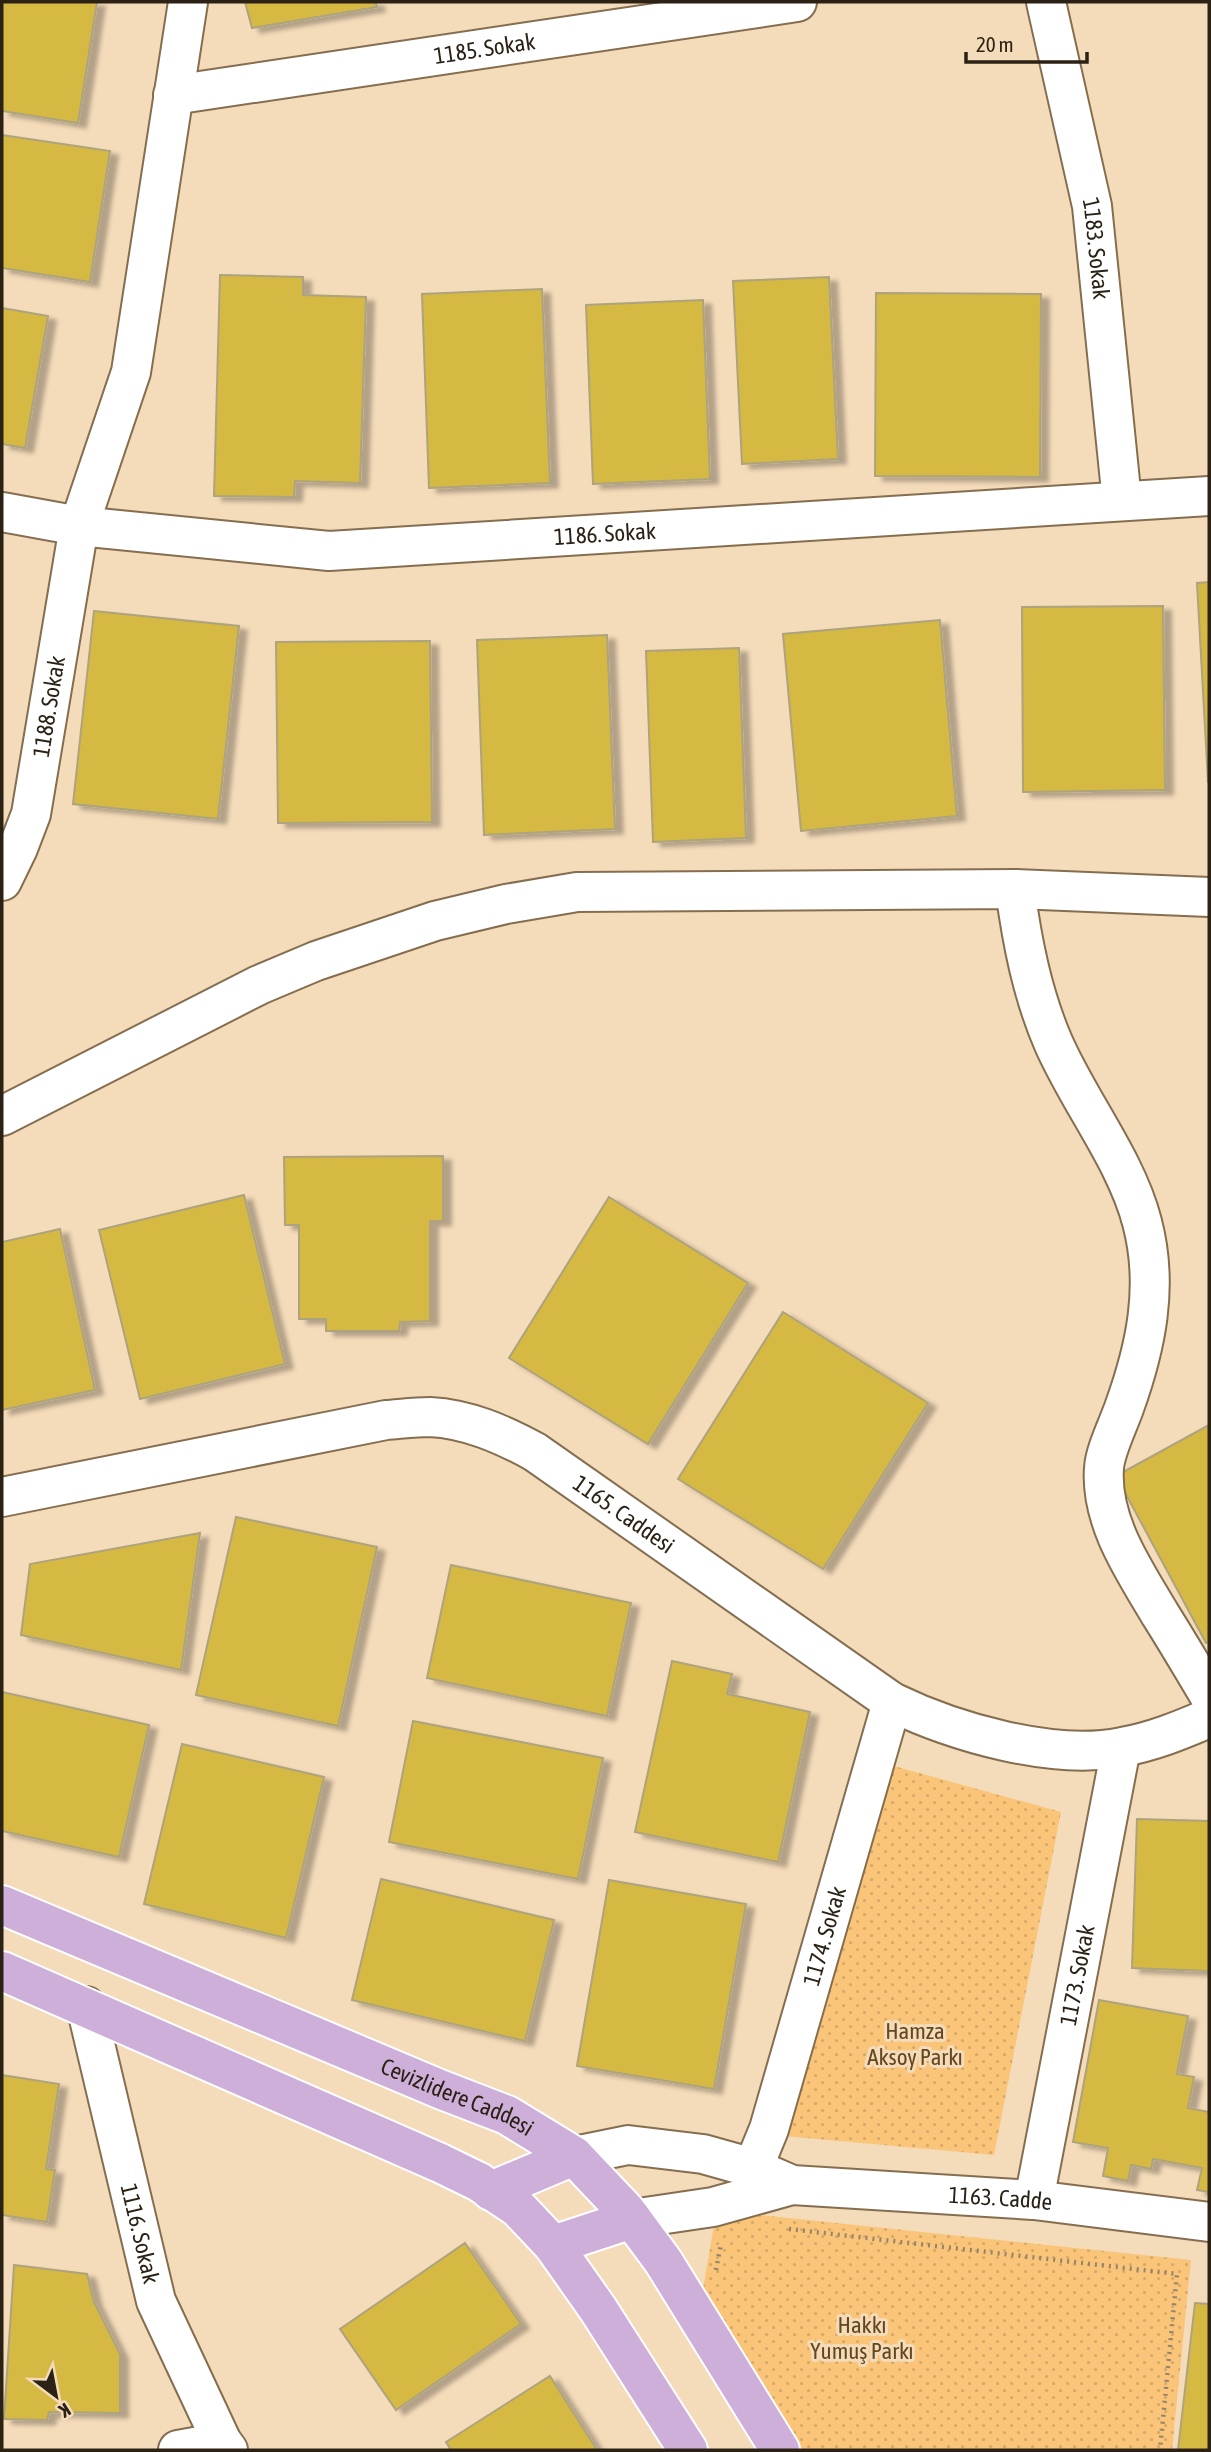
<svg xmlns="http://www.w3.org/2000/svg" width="1211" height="2452" viewBox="0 0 1211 2452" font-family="'Asap Condensed',sans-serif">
<defs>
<pattern id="park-dots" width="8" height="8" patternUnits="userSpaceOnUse" patternTransform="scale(1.75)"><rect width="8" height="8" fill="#fac579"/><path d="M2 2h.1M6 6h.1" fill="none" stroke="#d6a968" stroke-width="1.8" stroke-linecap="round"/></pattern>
<filter id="shadow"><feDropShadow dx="8" dy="4.5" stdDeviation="2" flood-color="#0004"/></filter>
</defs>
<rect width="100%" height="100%" fill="#f4dbb9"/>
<!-- park -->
<path fill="url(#park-dots)" d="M894 1766 1061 1812 994 2155 784 2136Z
M749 2214 1191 2260 1172 2450H803L742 2365 703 2289 714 2225Z"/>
<!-- building -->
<path fill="#d6b943" stroke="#ada37e" stroke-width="2" filter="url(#shadow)" d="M2 2H97L78 123 2 111Z
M245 2H376L377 7 252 28Z
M2 135 110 151 90 282 2 268Z
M220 275 303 277V295L366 297 360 483 295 481 294 497 214 496Z
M829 277 838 459 742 464 733 281Z
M542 289 550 483 429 488 422 294Z
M876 293 1041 294 1040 477 875 476Z
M703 300 710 479 593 484 586 305Z
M2 308 48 316 25 448 2 444Z
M1209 582V782H1208L1197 583Z
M1163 606 1165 790 1023 792 1022 607Z
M94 611 239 626 218 819 73 804Z
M940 620 957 816 801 831 783 634Z
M607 635 615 829 484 835 477 640Z
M430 641 432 822 278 823 276 642Z
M739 648 746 838 653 842 646 651Z
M443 1156V1221H430V1321L400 1322 399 1331H326V1319H299V1225H285L284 1157Z
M244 1195 285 1364 140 1399 99 1230Z
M609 1197 748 1283 648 1444 509 1358Z
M60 1229 95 1390 2 1410V1242Z
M783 1312 928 1403 823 1569 678 1479Z
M1209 1425V1642L1206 1643 1116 1476Z
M236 1517 377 1547 338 1726 196 1695Z
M200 1533 181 1670 21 1635 30 1564Z
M451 1565 631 1603 607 1716 427 1678Z
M672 1661 732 1674 727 1694 810 1712 778 1862 635 1832Z
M2 1692 149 1725 119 1857 2 1831Z
M413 1721 603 1758 578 1879 389 1842Z
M182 1744 324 1777 286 1938 144 1904Z
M1137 1819 1209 1821V1971L1132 1968Z
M381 1879 554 1920 525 2041 352 2000Z
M609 1880 746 1904 714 2089 577 2066Z
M1099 2000 1188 2016 1177 2074 1194 2077 1188 2108 1209 2112V2192L1197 2190 1202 2168 1153 2159 1151 2169 1131 2165 1128 2181 1103 2176 1108 2148 1073 2142Z
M2 2075 59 2084 46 2169 55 2170 47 2222 2 2215Z
M465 2243 521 2324 396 2410 340 2329Z
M14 2265 87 2274 94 2302 120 2354V2413L49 2412 47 2420 4 2419Z
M1195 2303 1209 2304V2450H1178Z
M550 2376 597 2450H451L446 2442Z"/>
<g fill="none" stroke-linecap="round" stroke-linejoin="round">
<defs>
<g id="minor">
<path id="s1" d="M1046 2 1092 206 1122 501"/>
<path id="s2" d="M173 95 797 2"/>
<path id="s3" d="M2 512 79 526 329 551 1209 496"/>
<path id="s4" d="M2 881 18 848 31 814 79 526 131 372 188 2"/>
<path d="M1015 889C1022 941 1032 993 1053 1042 1079 1102 1126 1160 1142 1222 1159 1286 1146 1347 1124 1408 1118 1425 1105 1451 1104 1468 1100 1521 1134 1570 1160 1614 1177 1641 1193 1668 1209 1695"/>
<path d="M2 1116 259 985 316 961 435 921 506 904 577 892 1015 889 1209 897"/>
<path id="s5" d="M2 1497 386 1420C400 1419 416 1417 430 1417 468 1419 502 1434 535 1452L892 1702C954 1732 1053 1761 1122 1747 1152 1742 1181 1730 1209 1718"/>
<path id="s6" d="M86 2006 156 2301 222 2442 228 2450"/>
<path id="s7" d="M574 2156 628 2145 703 2154 753 2168 792 2185 1034 2200 1209 2222"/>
<path id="s8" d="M753 2168 769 2129 892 1702"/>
<path id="s9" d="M1034 2200 1121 1748"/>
<path d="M632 2219 713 2207 792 2185"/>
<path d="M178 2450 222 2442"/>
</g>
<g id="major">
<path id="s10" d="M2 1905 442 2090 507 2115 574 2156 626 2211 663 2261 780 2450"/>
<path d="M2 1971 440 2163 479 2182 518 2208 553 2245 598 2309 688 2450"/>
<path d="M491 2191 574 2156"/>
<path d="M553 2245 632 2219"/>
</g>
</defs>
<!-- minor casing -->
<use href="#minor" stroke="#856e50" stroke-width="42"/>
<!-- major casing -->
<use href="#major" stroke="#fff" stroke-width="42"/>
<!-- path -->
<path stroke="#95846c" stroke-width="4.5" stroke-dasharray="2 5" stroke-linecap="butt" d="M789 2229 1177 2274 1160 2450
M716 2270 721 2244"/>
<!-- minor -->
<use href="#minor" stroke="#fff" stroke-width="38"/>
<!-- major -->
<use href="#major" stroke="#cdafda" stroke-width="38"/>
</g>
<g text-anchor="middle" stroke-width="6" stroke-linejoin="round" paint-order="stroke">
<!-- street labels -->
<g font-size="23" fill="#2b2215" stroke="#f4dbb9">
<text dy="8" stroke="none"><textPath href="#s2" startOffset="315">1185. Sokak</textPath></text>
<text dy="8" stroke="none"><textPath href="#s1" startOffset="252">1183. Sokak</textPath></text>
<text dy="8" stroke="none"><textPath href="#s3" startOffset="606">1186. Sokak</textPath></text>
<text dy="8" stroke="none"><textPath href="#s4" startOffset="182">1188. Sokak</textPath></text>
<text dy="8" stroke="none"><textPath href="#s5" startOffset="656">1165. Caddesi</textPath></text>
<text dy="8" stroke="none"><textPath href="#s8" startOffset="243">1174. Sokak</textPath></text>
<text dy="8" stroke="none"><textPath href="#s9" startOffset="229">1173. Sokak</textPath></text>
<text dy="8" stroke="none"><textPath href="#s10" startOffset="494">Cevizlidere Caddesi</textPath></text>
<text dy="8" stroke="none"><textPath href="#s7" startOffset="434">1163. Cadde</textPath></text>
<text dy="8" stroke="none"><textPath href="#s6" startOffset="234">1116. Sokak</textPath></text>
</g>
<!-- park labels -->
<g font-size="23" fill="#62471f" stroke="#f4dbb9">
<text x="915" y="2039">Hamza<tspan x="915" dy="26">Aksoy Parkı</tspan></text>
<text x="862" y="2333">Hakkı<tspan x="862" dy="26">Yumuş Parkı</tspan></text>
</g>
</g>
<!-- border -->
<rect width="1211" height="2452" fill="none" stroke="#2b2215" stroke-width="7"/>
<!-- north arrow -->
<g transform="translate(56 2396) rotate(148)" stroke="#f4dbb9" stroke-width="5" paint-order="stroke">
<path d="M0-5L12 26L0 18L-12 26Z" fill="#2b2215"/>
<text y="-10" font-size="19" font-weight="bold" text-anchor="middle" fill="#2b2215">K</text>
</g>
<!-- scale -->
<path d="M966 52v10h121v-10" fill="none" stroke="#2b2215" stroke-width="3.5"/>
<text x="976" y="52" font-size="21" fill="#2b2215" stroke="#f4dbb9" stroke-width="5" paint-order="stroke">20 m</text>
</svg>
